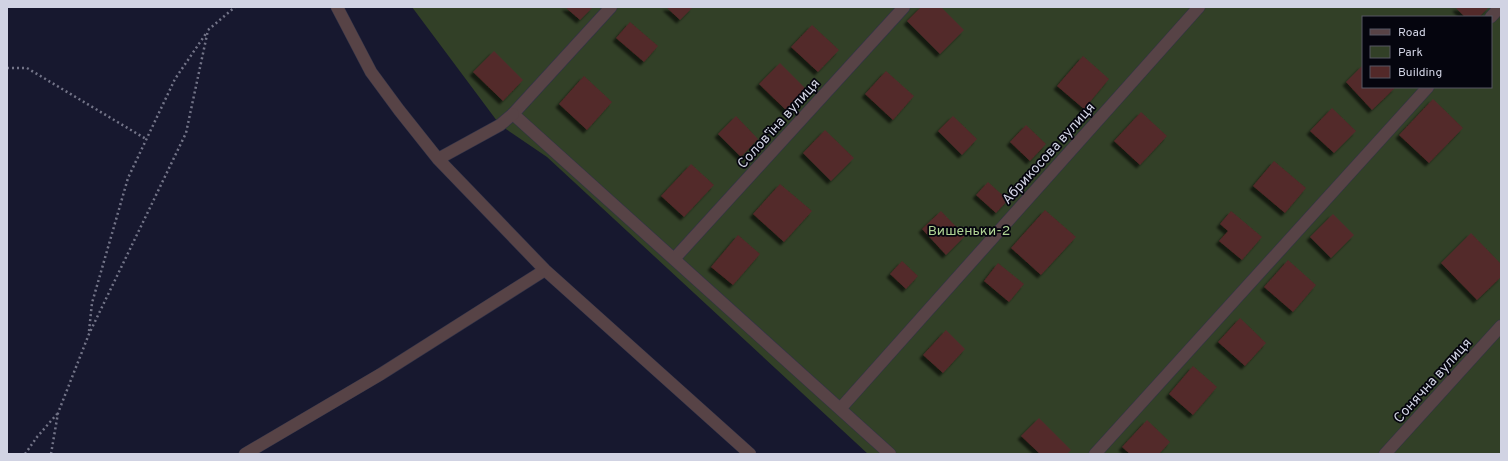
<svg xmlns="http://www.w3.org/2000/svg" width="1508" height="461" viewBox="0 0 1508 461" font-family="Overpass,sans-serif">
<defs>
<filter id="shadow"><feDropShadow dx="-3.5" dy="3.5" stdDeviation="1" flood-color="#0009"/></filter>
</defs>
<rect width="100%" height="100%" fill="#17182f"/>
<!-- green -->
<path fill="#324027" fill-rule="evenodd" d="M412 7H1501V454H868L547 157 500 125ZM1363 17H1491V87H1363Z"/>
<!-- building -->
<path fill="#532929" filter="url(#shadow)" d="M565 7H593L580 20Z
M666 7H693L680 20Z
M921 7H941L964 30 940 54 907 21Z
M1457 7H1489L1479 17H1465L1456 8Z
M630 22 658 46 644 62 616 38Z
M812 25 839 50 818 72 791 47Z
M494 51 523 80 503 101 473 72Z
M1083 56 1109 79 1084 109 1057 86Z
M780 63 808 91 788 112 759 84Z
M1363 65V87H1396L1372 110 1346 82Z
M886 71 914 96 893 120 865 94Z
M584 76 612 102 587 130 559 104Z
M1433 99 1463 128 1429 163 1399 135Z
M1332 108 1356 131 1334 153 1310 131Z
M1141 112 1167 136 1140 165 1114 141Z
M736 116 758 139 741 157 718 134Z
M953 116 977 139 962 155 938 131Z
M1026 125 1046 144 1030 161 1010 142Z
M825 130 854 158 831 181 803 153Z
M1274 161 1306 188 1285 213 1253 186Z
M691 164 714 185 684 217 661 196Z
M988 182 1008 200 996 213 976 195Z
M780 184 812 211 784 242 753 214Z
M1045 210 1076 237 1041 275 1011 248Z
M941 211 965 236 946 255 922 229Z
M1231 211 1262 237 1242 260 1219 241 1228 231 1220 224Z
M1333 214 1354 235 1331 258 1310 237Z
M1471 233 1501 264V277L1477 300 1441 263Z
M738 235 760 254 733 285 711 267Z
M1288 260 1316 285 1293 312 1264 287Z
M902 261 918 276 906 289 890 274Z
M998 263 1024 284 1009 302 984 281Z
M1240 318 1266 343 1245 366 1218 342Z
M946 330 965 349 943 373 923 355Z
M1193 366 1217 387 1193 415 1169 394Z
M1039 418 1071 450 1067 454H1040L1021 436Z
M1147 420 1170 442 1159 454H1130L1122 447Z"/>
<g fill="none" stroke-linecap="round" stroke-linejoin="round">
<defs>
<path id="minor" d="M611 7 513 114 890 454
M1491 17 1500 7
M674 259 904 7
M840 409 1199 7
M1095 454 1428 87
M1385 454 1501 326"/>
<path id="tertiary" d="M337 7 371 72 399 110 438 159 545 270 750 454
M438 159 500 125 513 114
M245 454 381 374 545 270"/>
</defs>
<!-- minor casing -->
<use href="#minor" stroke="#313248" stroke-width="13"/>
<!-- tertiary casing -->
<use href="#tertiary" stroke="#313248" stroke-width="13"/>
<!-- path -->
<path stroke="#737488" stroke-width="2.5" stroke-dasharray="2 3" stroke-linecap="butt" d="M7 68H27L146 139
M89 331 92 303 128 178 175 79 207 32
M25 454 37 437 57 414
M51 454 58 413 89 334 186 133 208 30 235 7"/>
<!-- minor -->
<use href="#minor" stroke="#574346" stroke-width="12"/>
<!-- tertiary -->
<use href="#tertiary" stroke="#574346" stroke-width="12"/>
</g>
<g text-anchor="middle" stroke-width="3.5" stroke-linejoin="round" paint-order="stroke">
<!-- street labels -->
<g font-size="14" fill="#d1d3e3" stroke="#05050e">
<text transform="translate(778 123) rotate(-48)" y="5">Соловʼїна вулиця</text>
<text transform="translate(1048 153) rotate(-48)" y="5">Абрикосова вулиця</text>
<text transform="translate(1432 380) rotate(-48)" y="5">Сонячна вулиця</text>
</g>
<!-- park labels -->
<g font-size="14" fill="#afd293" stroke="#05050e">
<text x="969" y="235">Вишеньки-2</text>
</g>
</g>
<!-- border -->
<rect width="1508" height="461" fill="none" stroke="#d1d3e3" stroke-width="16"/>
<!-- legend -->
<rect x="1362" y="16" width="130" height="72" fill="#05050e" stroke="#575763"/>
<rect x="1370" y="29" width="20" height="6" fill="#574346" stroke="#575763"/>
<text x="1398" y="36" font-size="12" fill="#d1d3e3">Road</text>
<rect x="1370" y="46" width="20" height="12" fill="#324027" stroke="#575763"/>
<text x="1398" y="56" font-size="12" fill="#d1d3e3">Park</text>
<rect x="1370" y="66" width="20" height="12" fill="#532929" stroke="#575763"/>
<text x="1398" y="76" font-size="12" fill="#d1d3e3">Building</text>
</svg>
